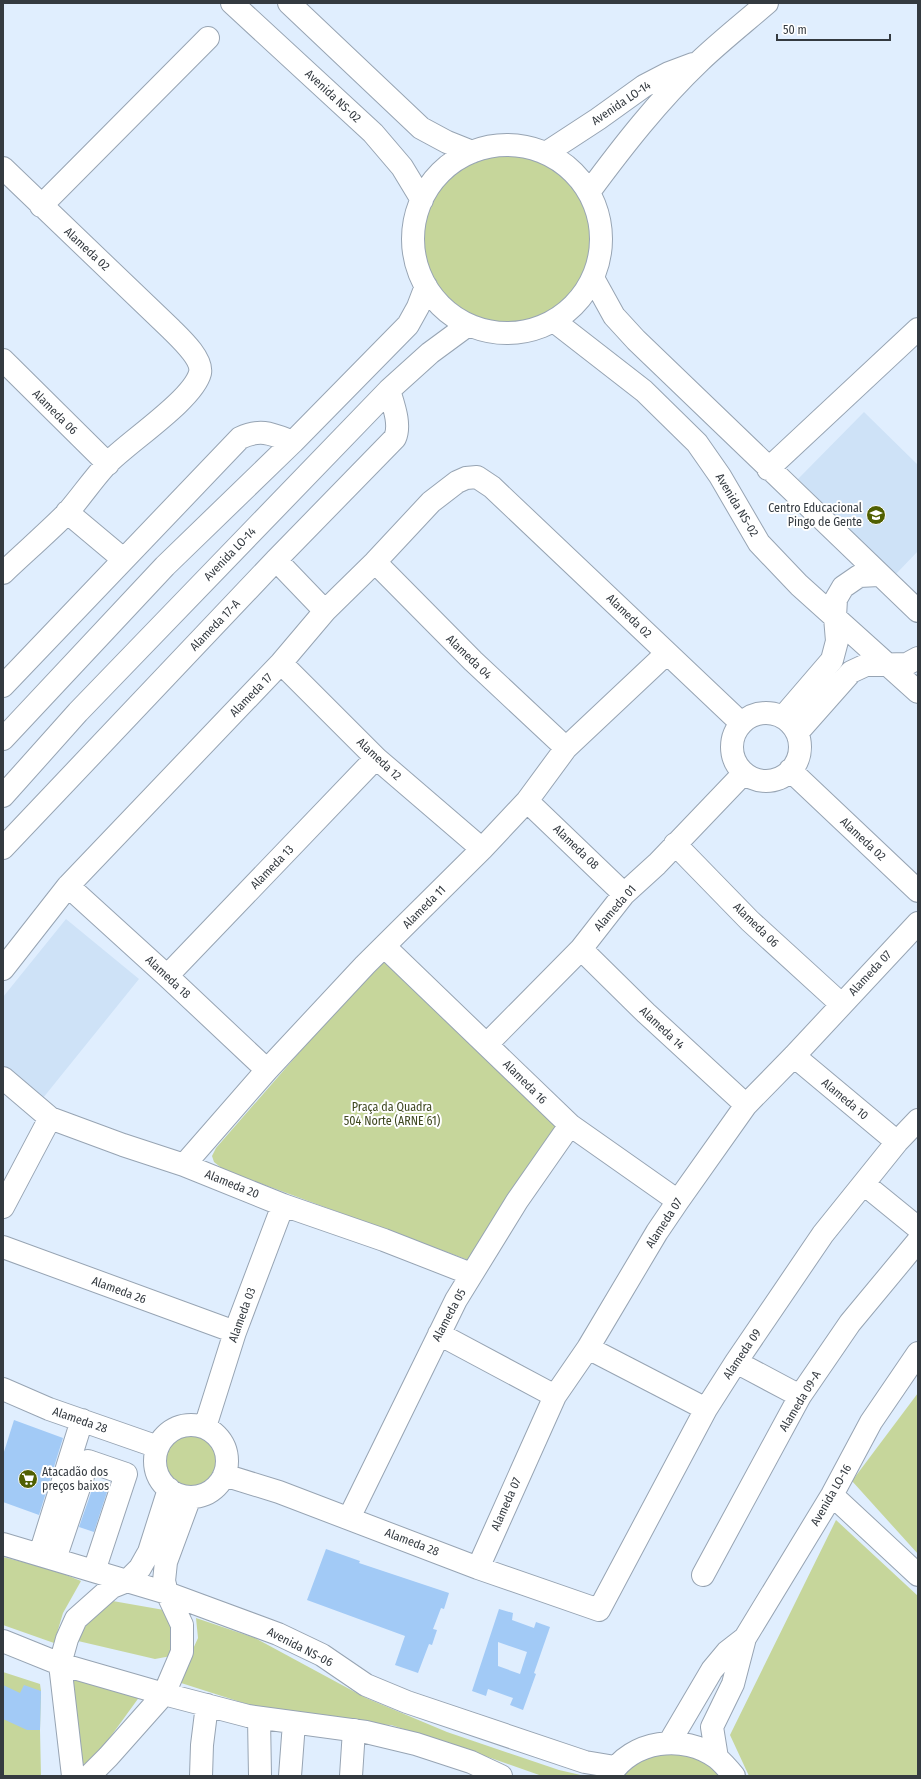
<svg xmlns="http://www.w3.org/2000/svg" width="921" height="1779" viewBox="0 0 921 1779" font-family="'Fira Sans Condensed',sans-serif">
<rect width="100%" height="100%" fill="#e0eefe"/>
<!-- built -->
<path fill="#cee2f7" d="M864 412 918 465V551L895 575 798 479Z
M66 919 139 979 43 1098 3 1065V997Z"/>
<!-- green -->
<path fill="#c6d69b" d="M421 239a86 86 0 1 1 172 0a86 86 0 1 1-172 0Z
M385 954 562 1123 471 1261 224 1170 214 1162 212 1156 216 1148Z
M918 1393V1554L852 1481Z
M165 1462a26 26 0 1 1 52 0a26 26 0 1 1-52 0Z
M836 1520 918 1596V1776H749L730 1735Z
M3 1557 54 1570 81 1581 63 1613 54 1643 3 1625Z
M107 1600 164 1610 177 1632 171 1656 155 1659 78 1641 85 1620Z
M196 1618 255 1638 366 1698 447 1732 559 1770 585 1776H542L445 1742 391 1725 370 1724 262 1709 178 1682 198 1638Z
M3 1672 40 1684 41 1691 40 1730 41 1776H3Z
M73 1676 140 1696 90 1765 80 1763Z
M674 1751C693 1755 708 1760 722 1776H620C638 1758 648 1754 674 1751Z"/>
<!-- building -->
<path fill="#a2caf6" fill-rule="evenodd" d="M14 1420 63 1438 39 1515 3 1502V1455Z
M94 1484 108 1489 94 1532 79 1527Z
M326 1549 360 1561 359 1563 449 1593 444 1609 441 1608 433 1629 437 1630 432 1645 429 1644 418 1673 395 1665 405 1636 307 1600Z
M499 1609 513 1613 512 1620 534 1628 536 1622 550 1627 534 1673 536 1674 523 1710 510 1705 513 1698 488 1689 486 1696 472 1691ZM498 1642 527 1652 520 1674 498 1666Z
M3 1685 20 1693 24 1685 41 1691 40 1730H27L3 1719Z"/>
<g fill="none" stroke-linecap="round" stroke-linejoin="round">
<defs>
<path id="minor" d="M232 3 373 133 402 167 422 200
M289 3 421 128 447 142 472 152
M413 239a94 94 0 1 1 188 0a94 94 0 1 1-188 0Z
M546 153 598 119 644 86 669 73 693 64
M3 168 171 329C180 338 203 359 200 373 193 400 128 442 107 464 93 479 81 497 67 513 46 534 24 553 3 573
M589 192C623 146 658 101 700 61 721 41 745 22 767 3
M41 206 208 38
M593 278 614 316 636 340 918 611
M554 321 644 391 697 443 720 476 759 543 799 585 918 692
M3 360 108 464
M768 469 918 329
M67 512 123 559
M276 560 325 611
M375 562 473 661 566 748
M281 663 376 758 482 849
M3 686 240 438C261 428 272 434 293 442
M732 747a34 34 0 1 1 68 0a34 34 0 1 1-68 0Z
M783 717 832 660 837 641 835 617 836 599 843 587 859 576 879 575
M797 733 851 672 866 665 907 664 918 658
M3 739 165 566 293 442 408 325 418 307 426 286
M790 770 918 891
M3 796 78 712 389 390 430 353 468 325
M527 801 624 894
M675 844 750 921 841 1004
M3 848 276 560 395 438C401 424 393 404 389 390
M68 886 167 976 267 1070
M385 947 570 1125 678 1201
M581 949 646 1013 746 1105
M3 969 68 886 281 663 325 611 375 562 431 502 457 482 466 478 477 477 492 487 741 723
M167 976 376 758
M487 1044 581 949 624 894 657 864 744 773
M794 1056 897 1142
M3 1078 50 1118 123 1145 184 1165 283 1205 384 1240 471 1274
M184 1165 267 1070 365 965 482 849 527 801 566 748 667 653
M864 1184 918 1228
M3 1207 50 1118
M3 1247 235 1332
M439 1334 555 1396
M588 1348 706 1409
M736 1362 800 1396
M3 1389 49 1409 158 1447
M155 1461a36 36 0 1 1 72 0a36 36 0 1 1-72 0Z
M205 1427 235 1332 283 1205
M224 1475 279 1492 478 1568 599 1610 706 1409 736 1362 823 1234 897 1142 918 1120
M832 1495 918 1575
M349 1518 456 1300 517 1201 570 1125
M3 1544 167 1593 278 1634 322 1655 366 1685 407 1702 585 1762 615 1767
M40 1554 82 1420
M55 1559 88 1461 126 1474 94 1571
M478 1568 555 1396 588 1348 657 1232 678 1201 746 1105 794 1056 918 923
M703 1575 800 1396 850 1323 918 1241
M3 1641 60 1664 164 1694 248 1716 366 1732 416 1744 471 1762 501 1776
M259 1718 260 1776
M669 1743 712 1670 727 1652 745 1638
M717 1758 712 1727 733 1684 745 1638 832 1495 871 1422 918 1353
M73 1776 60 1664 67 1639 76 1619 112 1587 127 1581 140 1568 149 1552 169 1489
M89 1776 108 1757 164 1694 182 1652V1625L167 1593 164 1581 166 1562 190 1497
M201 1776 202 1745 207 1705
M290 1776 294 1723
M351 1776 354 1730
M610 1776C631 1740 684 1733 717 1758 723 1763 729 1770 734 1776"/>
</defs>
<!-- minor casing -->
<use href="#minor" stroke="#97a4b3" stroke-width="24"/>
<!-- minor -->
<use href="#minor" stroke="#fff" stroke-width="22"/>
</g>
<!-- icons -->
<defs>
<symbol id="school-disc" viewBox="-11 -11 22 22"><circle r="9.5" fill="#506002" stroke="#fff"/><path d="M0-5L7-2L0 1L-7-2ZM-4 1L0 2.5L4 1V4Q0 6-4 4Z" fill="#fff"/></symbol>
<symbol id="supermarket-disc" viewBox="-11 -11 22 22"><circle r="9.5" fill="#506002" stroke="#fff"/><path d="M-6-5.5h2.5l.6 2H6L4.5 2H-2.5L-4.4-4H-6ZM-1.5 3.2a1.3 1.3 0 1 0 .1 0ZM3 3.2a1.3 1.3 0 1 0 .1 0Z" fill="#fff"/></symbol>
</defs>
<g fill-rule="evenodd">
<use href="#school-disc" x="865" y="504" width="22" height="22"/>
<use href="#supermarket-disc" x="17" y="1468" width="22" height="22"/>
</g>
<g text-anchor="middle" stroke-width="4" stroke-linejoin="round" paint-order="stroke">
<!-- street labels -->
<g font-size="12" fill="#343a40" stroke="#fff">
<text transform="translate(333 96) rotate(43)" y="4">Avenida NS-02</text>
<text transform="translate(621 103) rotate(-34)" y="4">Avenida LO-14</text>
<text transform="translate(87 249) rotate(43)" y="4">Alameda 02</text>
<text transform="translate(55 412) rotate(45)" y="4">Alameda 06</text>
<text transform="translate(737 505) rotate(59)" y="4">Avenida NS-02</text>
<text transform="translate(230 554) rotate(-46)" y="4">Avenida LO-14</text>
<text transform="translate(629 616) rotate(44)" y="4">Alameda 02</text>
<text transform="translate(215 625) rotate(-46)" y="4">Alameda 17-A</text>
<text transform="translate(469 657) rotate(44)" y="4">Alameda 04</text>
<text transform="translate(251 695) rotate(-46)" y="4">Alameda 17</text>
<text transform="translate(379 759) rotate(43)" y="4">Alameda 12</text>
<text transform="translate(863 839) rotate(43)" y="4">Alameda 02</text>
<text transform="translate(576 847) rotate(44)" y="4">Alameda 08</text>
<text transform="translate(272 867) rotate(-46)" y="4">Alameda 13</text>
<text transform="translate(424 907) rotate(-45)" y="4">Alameda 11</text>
<text transform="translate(615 908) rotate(-49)" y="4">Alameda 01</text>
<text transform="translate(756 925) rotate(44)" y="4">Alameda 06</text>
<text transform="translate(870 973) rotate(-47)" y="4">Alameda 07</text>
<text transform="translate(168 977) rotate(43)" y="4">Alameda 18</text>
<text transform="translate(662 1028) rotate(43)" y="4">Alameda 14</text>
<text transform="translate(525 1082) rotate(45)" y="4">Alameda 16</text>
<text transform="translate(845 1099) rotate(40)" y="4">Alameda 10</text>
<text transform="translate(232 1184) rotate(22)" y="4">Alameda 20</text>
<text transform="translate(664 1223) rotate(-57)" y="4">Alameda 07</text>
<text transform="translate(119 1290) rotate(20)" y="4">Alameda 26</text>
<text transform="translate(242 1315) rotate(-70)" y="4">Alameda 03</text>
<text transform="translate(449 1315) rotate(-62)" y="4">Alameda 05</text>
<text transform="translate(742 1354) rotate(-56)" y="4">Alameda 09</text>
<text transform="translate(800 1401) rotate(-59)" y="4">Alameda 09-A</text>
<text transform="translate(80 1420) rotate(19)" y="4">Alameda 28</text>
<text transform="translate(831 1495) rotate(-60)" y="4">Avenida LO-16</text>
<text transform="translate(506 1504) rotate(-66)" y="4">Alameda 07</text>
<text transform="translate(412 1542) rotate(21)" y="4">Alameda 28</text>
<text transform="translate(300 1647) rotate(27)" y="4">Avenida NS-06</text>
</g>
<!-- poi labels -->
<g font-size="12" fill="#343a40" stroke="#fff" text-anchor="end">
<text x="862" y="512">Centro Educacional<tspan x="862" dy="14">Pingo de Gente</tspan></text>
<text x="42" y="1476" text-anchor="start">Atacadão dos<tspan x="42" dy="14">preços baixos</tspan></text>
</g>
<!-- park labels -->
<g font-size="12" fill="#3e471f" stroke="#fff">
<text x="392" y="1111">Praça da Quadra<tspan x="392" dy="14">504 Norte (ARNE 61)</tspan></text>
</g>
</g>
<!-- border -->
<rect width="921" height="1779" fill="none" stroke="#343a40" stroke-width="8"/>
<!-- scale -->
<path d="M777 34v6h113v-6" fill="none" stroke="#343a40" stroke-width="2"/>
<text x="783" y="34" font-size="12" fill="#343a40" stroke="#ffffff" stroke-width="3" paint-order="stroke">50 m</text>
</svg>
